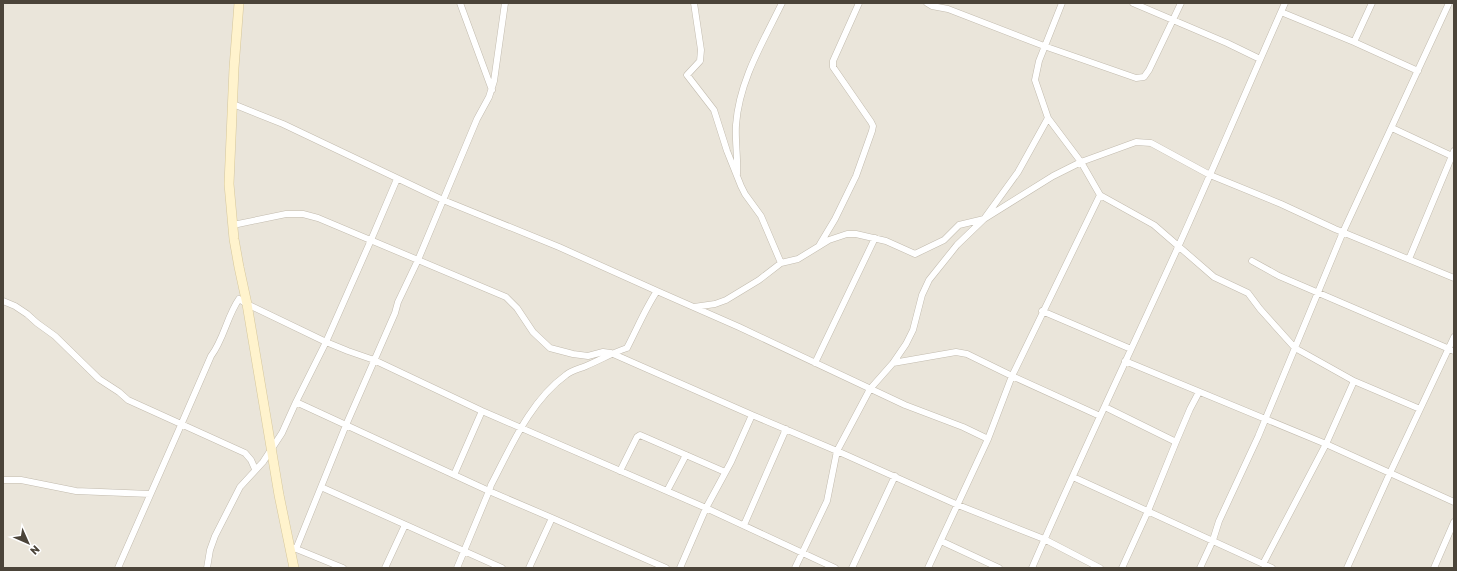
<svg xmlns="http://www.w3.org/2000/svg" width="1457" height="571" viewBox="0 0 1457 571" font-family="Rubik,sans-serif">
<rect width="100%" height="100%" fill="#f6f3ec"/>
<!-- residential -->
<path fill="#eae5da" d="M3 3H1454V568H3Z"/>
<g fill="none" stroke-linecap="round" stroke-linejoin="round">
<defs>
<path id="street" d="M460 3 492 90
M694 3 701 50 700 61 687 75 714 110 727 151 741 186 745 194 761 216 781 263
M927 3 932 6 948 9 1044 46 1136 78 1144 77 1149 70 1181 3
M1062 3 1039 61 1035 80 1048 118 1081 162 1100 195 1154 225 1214 277 1248 293 1260 309 1295 348 1354 381 1420 409
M1133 3 1227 43 1260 59
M1281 12 1354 42 1418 71
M1354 42 1372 3
M233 104 283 124 443 200 559 247 657 291
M1392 128 1454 157
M737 174C738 158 735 141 736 125 739 81 763 42 782 3
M1100 195 1012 376 1100 416
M233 225 286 214H303L318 218 506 297 517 308 533 332 550 348 573 354 588 356 603 352 611 353 752 415 731 462 706 508 680 568
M820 244 835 219 856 176 872 131 873 126 871 122 833 67V61L859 3
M1409 259 1454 151
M1252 261 1279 276 1454 351
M3 301 15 306 27 314 37 323 55 336 99 379 119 392 128 400 245 453 251 460 255 469
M694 307 715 304 726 300 759 280 781 263 798 259 829 240 847 234H856L886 241 915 254 944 240 959 225 984 219 1053 176 1081 162 1136 142 1151 143 1210 175 1281 204 1335 229 1454 278
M1042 311 1131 349
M1125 361 1326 444 1454 502
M815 363 875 238
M893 363 956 352 967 354 1012 376 988 439 928 568
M296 402 489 491 457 568
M1105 407 1176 442 1190 409 1199 392
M752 415 837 451 958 505 1044 539 1100 568
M620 471 637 437 640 435 725 472
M454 475 482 411
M1073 477 1272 568
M3 480H21L76 491 150 494
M321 487 502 568
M667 491 686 455
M552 518 666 568
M744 525 786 429
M941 541 999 568
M294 548 343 568
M296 549 346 425 395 313 398 302 418 260 477 119 489 97 494 81 505 3
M1263 564 1326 444 1354 381
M118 568 181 425 211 356C224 339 227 316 239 299L247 304 326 342 348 351 374 360 482 411 706 508 835 568
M207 568 210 550 215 536 240 487 263 462 282 433 296 402 326 342 371 240 397 179
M385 568 405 525
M529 568 552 518 489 491 491 485C511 447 530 401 566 375 572 370 579 369 586 366 600 360 612 353 627 348 637 329 645 309 657 291L739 327 905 405 963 427 988 439
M795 568 827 501 837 451 870 389 893 363 906 344 913 330 922 295 929 280 957 245 984 219 1018 172 1048 118
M852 568 895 476
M1032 568C1079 459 1130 353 1179 245 1215 165 1249 84 1285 3
M1122 568 1148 511 1176 442
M1200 568 1213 540 1219 521 1258 437 1343 232 1449 3
M1347 568 1390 473 1454 337
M1434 568 1454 522"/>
<path id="secondary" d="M239 3 234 68 229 184 234 239 239 267 247 304 279 495 294 568"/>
</defs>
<!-- street casing -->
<use href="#street" stroke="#c2bbae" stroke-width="7"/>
<!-- secondary casing -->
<use href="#secondary" stroke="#d6c79b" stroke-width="10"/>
<!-- street -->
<use href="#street" stroke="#fff" stroke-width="6"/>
<!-- secondary -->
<use href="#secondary" stroke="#fff3cd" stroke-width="9"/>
</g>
<!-- border -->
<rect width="1457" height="571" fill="none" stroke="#4b4439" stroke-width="8"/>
<!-- north arrow -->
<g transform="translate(28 543) rotate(135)" stroke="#ffffff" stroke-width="3" paint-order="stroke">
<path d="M0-3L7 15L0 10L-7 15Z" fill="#4b4439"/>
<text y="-6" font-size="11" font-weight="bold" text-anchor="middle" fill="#4b4439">N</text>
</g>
</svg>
